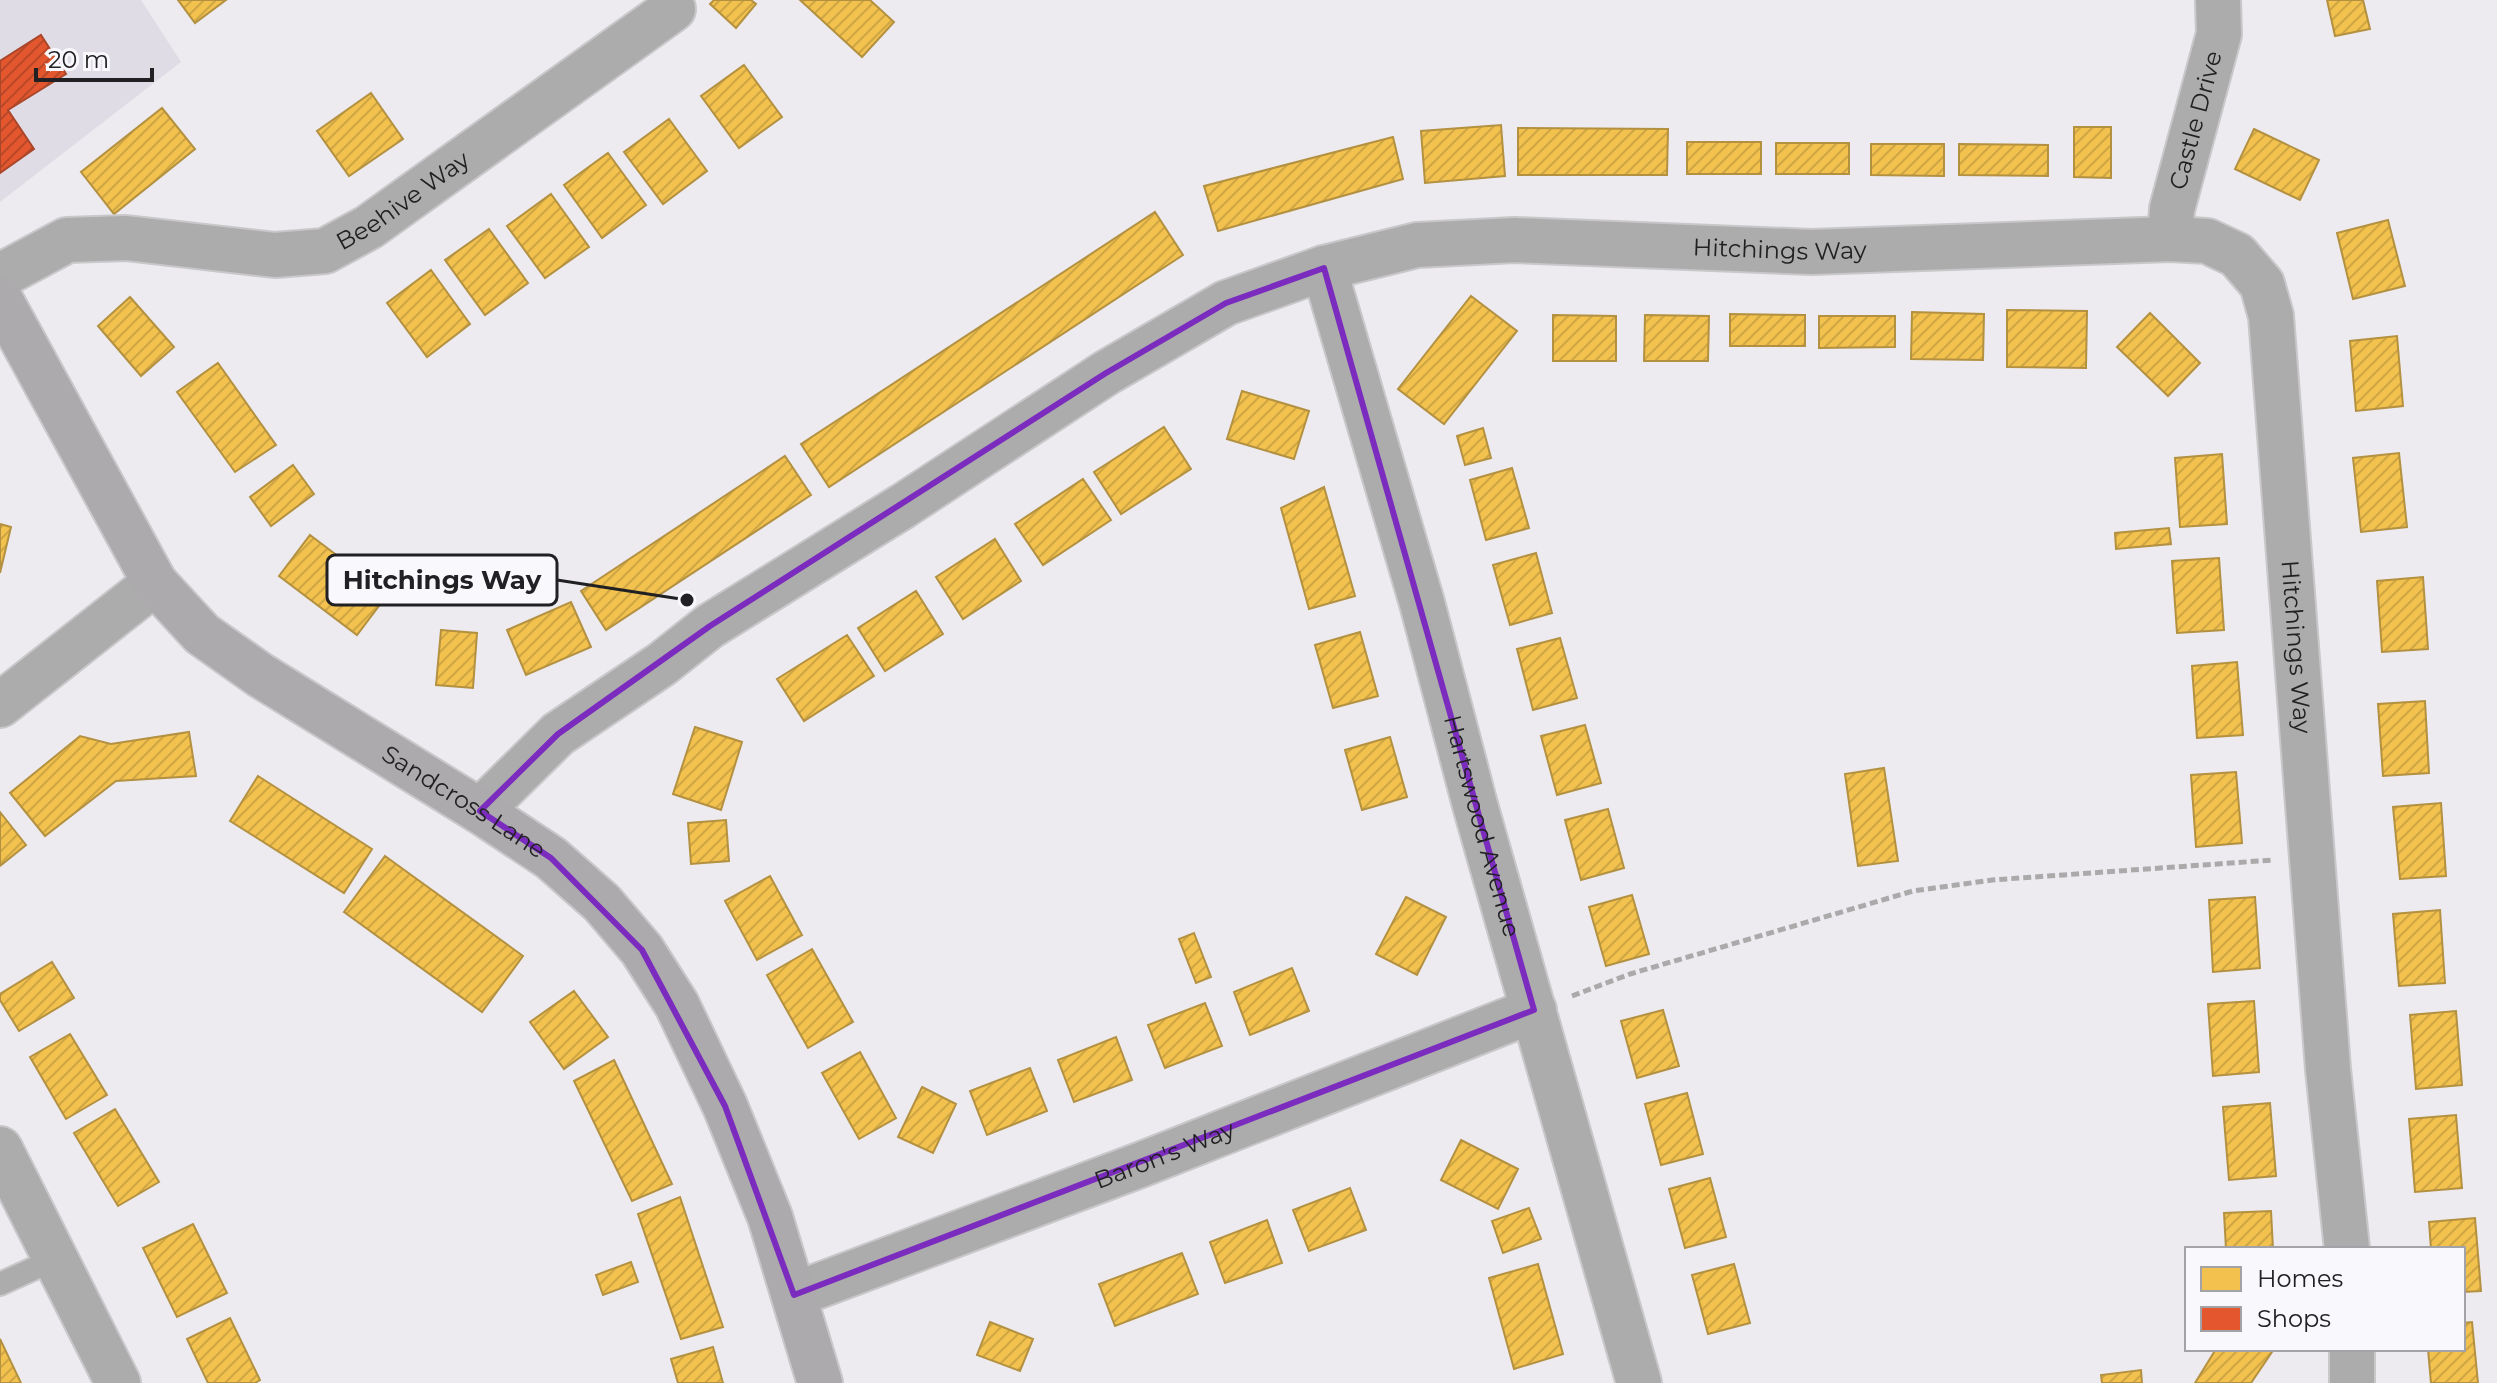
<svg xmlns="http://www.w3.org/2000/svg" width="2497" height="1383" viewBox="0 0 2497 1383" font-family="Montserrat,sans-serif">
<defs>
<pattern id="homes-hatch" width="6" height="6" patternUnits="userSpaceOnUse" patternTransform="scale(2)"><rect width="6" height="6" fill="#f2c14e"/><path d="M-1 1l2-2M0 6l6-6M5 7l2-2" fill="none" stroke="#cfa644"/></pattern>
<pattern id="shops-hatch" width="6" height="6" patternUnits="userSpaceOnUse" patternTransform="scale(2)"><rect width="6" height="6" fill="#e4572e"/><path d="M-1 1l2-2M0 6l6-6M5 7l2-2" fill="none" stroke="#b84827"/></pattern>
</defs>
<rect width="100%" height="100%" fill="#edebef"/>
<!-- built -->
<path fill="#e0dce5" d="M0 0H141L181 62 0 202Z"/>
<!-- homes -->
<path fill="url(#homes-hatch)" stroke="#b39141" stroke-width="2" d="M178 0H226L195 23Z
M714 0H751L756 4 736 28 710 4Z
M800 0H870L894 22 862 57Z
M2327 0H2363L2370 29 2335 36Z
M744 65 782 117 739 148 701 96Z
M371 93 403 139 349 176 317 131Z
M162 108 195 149 114 214 81 172Z
M669 119 707 171 663 204 624 152Z
M1501 125 1505 176 1425 183 1421 131Z
M2074 127H2111V178L2074 177Z
M1518 128 1668 129 1667 175H1518Z
M2254 129 2319 160 2300 200 2235 169Z
M1393 137 1403 179 1218 231 1204 186Z
M1687 142H1761V174H1687Z
M1776 143H1849V174H1776Z
M1871 144H1944V176L1871 175Z
M1959 144 2048 145V176L1959 175Z
M608 153 646 205 602 238 564 185Z
M551 194 589 247 545 278 507 226Z
M1155 212 1183 255 829 487 801 444Z
M2388 220 2405 286 2353 299 2337 233Z
M489 229 528 283 485 315 445 260Z
M431 270 470 324 427 357 387 303Z
M1471 296 1517 331 1444 424 1398 389Z
M130 297 174 347 141 376 98 326Z
M2007 310 2087 311 2086 368 2007 367Z
M1912 312 1984 314 1983 360 1911 359Z
M2150 313 2200 363 2168 396 2117 347Z
M1730 314 1805 315V346H1730Z
M1553 315 1616 316V361H1553Z
M1645 315 1709 316 1708 361H1644Z
M1819 316H1895V347L1819 348Z
M2397 336 2403 406 2356 411 2350 341Z
M218 363 276 445 235 472 177 392Z
M1242 391 1309 411 1294 459 1227 439Z
M1164 427 1191 469 1121 514 1094 472Z
M1483 428 1491 458 1465 465 1457 436Z
M2399 453 2407 527 2361 532 2353 458Z
M2222 454 2227 524 2180 527 2175 458Z
M785 456 811 495 606 630 581 591Z
M293 465 314 494 271 526 250 497Z
M1512 468 1529 528 1486 540 1470 480Z
M1083 479 1111 520 1043 565 1015 524Z
M1324 487 1355 596 1309 609 1281 508Z
M0 524 11 527 0 573Z
M2169 528 2171 544 2116 549 2115 533Z
M310 535 388 594 357 635 279 576Z
M995 539 1021 581 963 619 936 577Z
M1536 553 1552 613 1510 625 1493 565Z
M2219 558 2224 630 2177 633 2172 561Z
M2423 577 2428 649 2382 652 2377 581Z
M916 591 943 634 885 671 858 628Z
M571 602 591 647 526 675 507 630Z
M441 630 477 633 473 688 436 685Z
M1360 632 1378 696 1333 708 1315 645Z
M847 635 874 676 804 721 777 679Z
M1560 638 1577 698 1533 710 1517 649Z
M2237 662 2243 735 2197 738 2192 666Z
M2425 701 2429 773 2383 776 2378 704Z
M1585 725 1601 783 1557 795 1541 736Z
M695 727 742 742 721 810 673 794Z
M189 732 196 776 116 781 45 836 10 793 80 736 111 744Z
M1390 737 1407 797 1362 810 1345 750Z
M1884 768 1898 861 1858 866 1845 774Z
M2236 772 2242 843 2196 847 2191 775Z
M258 776 372 849 344 893 230 821Z
M2441 803 2446 876 2400 879 2393 807Z
M1608 809 1624 868 1581 880 1565 820Z
M0 812 26 845 0 866Z
M726 820 729 861 691 864 688 823Z
M385 856 523 956 482 1012 344 912Z
M770 876 802 935 757 960 725 901Z
M1632 895 1649 954 1606 966 1589 907Z
M1406 897 1446 917 1417 975 1376 954Z
M2255 897 2260 968 2213 972 2209 900Z
M2440 910 2445 983 2399 986 2393 914Z
M1194 933 1211 977 1196 983 1179 939Z
M812 949 853 1022 808 1048 767 975Z
M52 962 74 998 19 1031 0 1000V994Z
M1292 968 1309 1011 1250 1035 1234 992Z
M574 991 608 1037 564 1069 530 1022Z
M2254 1001 2259 1072 2213 1076 2208 1004Z
M1205 1003 1222 1046 1165 1068 1148 1025Z
M1663 1010 1679 1066 1637 1078 1621 1021Z
M2456 1011 2462 1085 2416 1089 2410 1015Z
M70 1034 107 1095 66 1119 30 1057Z
M1116 1037 1132 1080 1074 1102 1058 1060Z
M860 1052 896 1118 859 1139 822 1073Z
M614 1060 672 1184 632 1201 574 1081Z
M1030 1068 1047 1111 987 1135 970 1091Z
M922 1087 956 1104 933 1153 898 1137Z
M1687 1093 1703 1154 1661 1165 1645 1104Z
M2270 1103 2276 1176 2229 1180 2223 1107Z
M115 1109 159 1182 118 1206 74 1133Z
M2456 1115 2462 1188 2415 1192 2409 1119Z
M1461 1140 1518 1169 1498 1209 1441 1180Z
M1710 1178 1726 1237 1685 1248 1669 1189Z
M1350 1188 1366 1230 1309 1251 1293 1210Z
M680 1197 723 1327 681 1339 638 1214Z
M1529 1208 1541 1239 1503 1253 1492 1221Z
M2271 1211 2273 1249H2226L2224 1213Z
M2475 1218 2481 1291 2463 1292V1249H2431L2429 1222Z
M1267 1220 1282 1263 1225 1283 1210 1242Z
M193 1224 227 1293 177 1317 143 1248Z
M1182 1253 1198 1294 1115 1326 1099 1284Z
M631 1262 638 1282 603 1295 596 1275Z
M1538 1264 1563 1354 1514 1369 1489 1278Z
M1734 1264 1750 1323 1708 1334 1692 1275Z
M230 1318 260 1380 255 1383H208L187 1339Z
M990 1322 1033 1339 1020 1371 977 1355Z
M2472 1322 2478 1383H2431L2428 1349H2463V1323Z
M0 1339 21 1383H0Z
M713 1347 723 1383H678L671 1359Z
M2216 1349H2274L2251 1383H2195Z
M2141 1370 2142 1383H2102L2101 1375Z"/>
<!-- shops -->
<path fill="url(#shops-hatch)" stroke="#aa472b" stroke-width="2" d="M41 35 66 74 8 110 34 149 0 173V61Z"/>
<g fill="none" stroke-linecap="round" stroke-linejoin="round">
<defs>
<path id="lane" d="M0 1284 55 1259"/>
<g id="street">
<path id="s1" d="M2170 239 2172 209 2219 34 2218 0"/>
<path id="s2" d="M1324 268 1422 603 1475 805 1639 1383"/>
<path id="s3" d="M0 276 67 240 126 238 275 255 325 251 369 227 673 9"/>
<path d="M0 705 155 583"/>
<path id="s4" d="M480 811 558 734 662 664 710 626 903 506 1106 373 1226 303 1324 268 1417 245 1515 240 1812 252 2170 239 2207 241 2237 255 2262 284 2271 316 2328 1069 2347 1249"/>
<path d="M0 1149 118 1383"/>
<path id="s5" d="M794 1295 1140 1165 1534 1010"/>
<path d="M2352 1349V1383"/>
</g>
<g id="secondary">
<path id="s6" d="M0 299 155 583 202 634 260 675 480 811 551 858 602 903 642 950 677 1005 725 1106 770 1217 820 1383"/>
</g>
</defs>
<!-- lane casing -->
<use href="#lane" stroke="#c8c7c9" stroke-width="26"/>
<!-- street casing -->
<use href="#street" stroke="#c8c7c9" stroke-width="48"/>
<!-- secondary casing -->
<use href="#secondary" stroke="#c8c7c9" stroke-width="48"/>
<!-- path -->
<path stroke="#abaaab" stroke-width="5" stroke-dasharray="8 4" stroke-linecap="butt" d="M1572 996 1630 974 1913 891 1992 880 2273 860"/>
<!-- lane -->
<use href="#lane" stroke="#adacac" stroke-width="22"/>
<!-- street -->
<use href="#street" stroke="#adacac" stroke-width="44"/>
<!-- secondary -->
<use href="#secondary" stroke="#acaaac" stroke-width="44"/>
</g>
<!-- marked area -->
<path fill="none" stroke="#7b2cbf" stroke-width="6" stroke-linejoin="round" d="M1324 268 1534 1010 794 1295 725 1106 642 950 551 858 480 811 558 734 710 626 1106 373 1226 303Z"/>
<g text-anchor="middle" stroke-width="8" stroke-linejoin="round" paint-order="stroke">
<!-- street labels -->
<g font-size="24" fill="#212123" stroke="#f9f8fd">
<text dy="8" stroke="none"><textPath href="#s1" startOffset="122">Castle Drive</textPath></text>
<text dy="8" stroke="none"><textPath href="#s3" startOffset="428">Beehive Way</textPath></text>
<text dy="8" stroke="none"><textPath href="#s4" startOffset="1468">Hitchings Way</textPath></text>
<text dy="8" stroke="none"><textPath href="#s4" startOffset="2332">Hitchings Way</textPath></text>
<text dy="8" stroke="none"><textPath href="#s6" startOffset="704">Sandcross Lane</textPath></text>
<text dy="8" stroke="none"><textPath href="#s2" startOffset="580">Hartswood Avenue</textPath></text>
<text dy="8" stroke="none"><textPath href="#s5" startOffset="396">Baron's Way</textPath></text>
</g>
</g>
<!-- callouts -->
<path fill="none" stroke="#212123" stroke-width="3" d="M687 600L557 580"/>
<circle fill="#212123" stroke="#f9f8fd" stroke-width="3" cx="687" cy="600" r="8"/>
<rect fill="#f9f8fd" stroke="#212123" stroke-width="3" x="327" y="555" width="230" height="50" rx="8"/>
<g font-size="26" text-anchor="middle" font-weight="bold" fill="#212123">
<text x="442" y="589">Hitchings Way</text>
</g>
<!-- legend -->
<rect x="2185" y="1247" width="280" height="104" fill="#f9f8fd" stroke="#a3a2a6" stroke-width="2"/>
<rect x="2201" y="1267" width="40" height="24" fill="#f2c14e" stroke="#a3a2a6" stroke-width="2"/>
<text x="2257" y="1287" font-size="24" fill="#212123">Homes</text>
<rect x="2201" y="1307" width="40" height="24" fill="#e4572e" stroke="#a3a2a6" stroke-width="2"/>
<text x="2257" y="1327" font-size="24" fill="#212123">Shops</text>
<!-- scale -->
<path d="M36 68v12h116v-12" fill="none" stroke="#212123" stroke-width="4"/>
<text x="48" y="68" font-size="24" fill="#212123" stroke="#f9f8fd" stroke-width="6" paint-order="stroke">20 m</text>
</svg>
